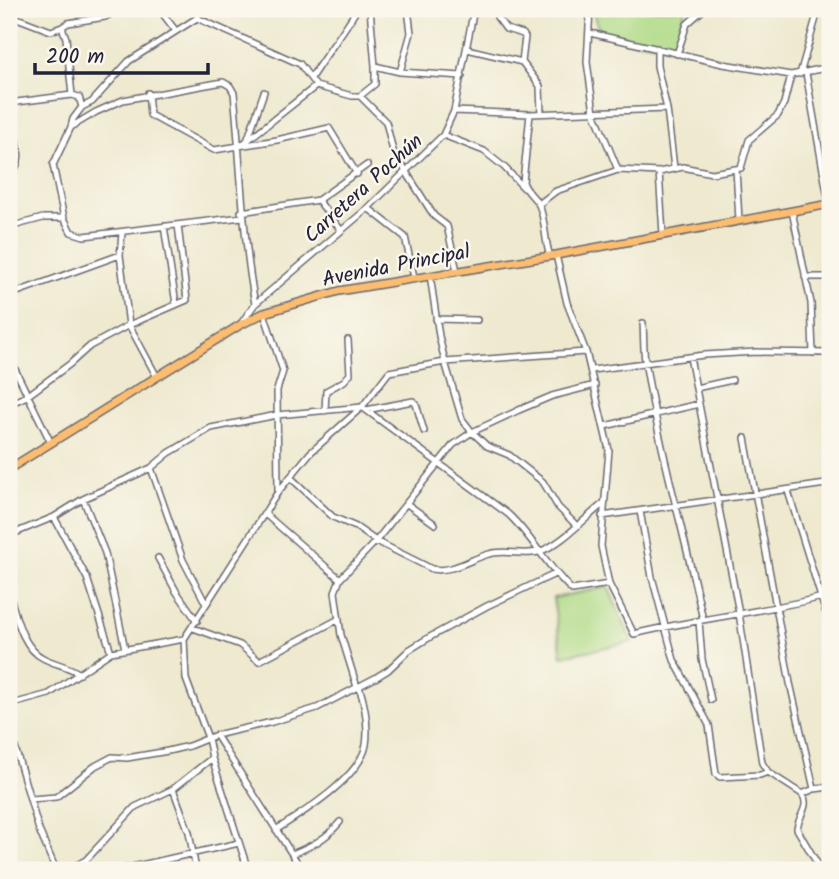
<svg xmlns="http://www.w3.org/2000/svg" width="839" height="879" viewBox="0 0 839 879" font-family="Kalam,sans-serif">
<rect width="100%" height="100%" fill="#fbf7ec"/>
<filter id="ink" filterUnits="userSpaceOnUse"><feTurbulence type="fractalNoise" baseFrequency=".0143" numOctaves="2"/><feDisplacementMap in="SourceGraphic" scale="14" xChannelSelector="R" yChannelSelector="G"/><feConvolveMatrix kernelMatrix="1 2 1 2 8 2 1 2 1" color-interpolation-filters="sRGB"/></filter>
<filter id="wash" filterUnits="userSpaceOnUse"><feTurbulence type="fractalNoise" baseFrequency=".00686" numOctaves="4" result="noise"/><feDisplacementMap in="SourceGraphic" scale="28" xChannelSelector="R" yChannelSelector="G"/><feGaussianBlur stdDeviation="1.57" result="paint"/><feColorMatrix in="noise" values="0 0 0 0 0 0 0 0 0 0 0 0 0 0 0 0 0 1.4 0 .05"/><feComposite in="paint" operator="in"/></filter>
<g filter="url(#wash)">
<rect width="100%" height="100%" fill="#eee9cf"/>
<!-- green -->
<path fill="#afda86" stroke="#687e60" stroke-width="2" d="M594 9H685L676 47C659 44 612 41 600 29 595 24 594 16 594 9Z
M608 587 632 642 562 656 553 598Z"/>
</g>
<g filter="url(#ink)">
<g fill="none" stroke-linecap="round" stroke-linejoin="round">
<defs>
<path id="minor" d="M159 9 176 31
M370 9 375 66
M498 9 497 17 506 29 523 34 525 37 522 62
M590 9 587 62 594 112 618 170
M785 9 818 11 830 9
M9 15 51 31 62 27 66 38 72 95
M197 18 300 64 316 86
M62 27 68 23 105 17 119 9
M590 33 723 64 791 75 830 67
M657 48V66L667 109 674 168
M467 49 522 62 540 86 541 113
M677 54 687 24 704 9
M400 72 411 33 408 9
M806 73 829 204
M800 74 818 11
M311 78C326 54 343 33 357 9
M148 93 150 115 214 150 277 140 329 128 357 174
M360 96 386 122 393 151 434 216 447 226 457 271
M9 103 72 95 79 97 82 107 73 119 71 127
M82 107 92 102 129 61 197 18 201 9
M454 111 530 114 667 109
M530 114 523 182C526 192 534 196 539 205 546 221 544 240 550 256
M9 132 14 134C19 150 23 164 9 175
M443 135 484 151 504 167 524 188
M247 141 264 92
M239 147 316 86 352 96H360L375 84V66L400 72 462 76
M736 169 739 220
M659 172 663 234
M318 200 340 229
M539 204 556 191 618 170 659 172 683 167 712 173 741 168 749 140 778 115 784 103 791 75
M368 208 405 237 414 277
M792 211 811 303 813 353
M241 212 318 200 367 165
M64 218 53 165 71 127 96 112 123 100 223 82 230 86 234 93C241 164 242 234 255 304
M164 226 176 304
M9 227 43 218H64L71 232 84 236 242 217
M122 233 120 255 129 325 157 377
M9 275 14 293
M430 275 439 336 445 362 586 352 567 303 556 255
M805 277H830
M9 295 120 255
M264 313 283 371 277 390 278 492
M436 319 477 320
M242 322 255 304 368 208 443 135 454 111 474 9
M643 323C644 338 643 353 646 367 660 452 685 536 703 620
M9 357 51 443
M690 357 739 613 762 763 768 772 802 794C811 806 798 816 797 829L821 870
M592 370 704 355 756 352 830 353
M696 388 732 380
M9 404 27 396 70 364 90 346 129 325 187 300 178 225
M366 410 413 401 416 404 424 431
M325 411 326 391 344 381 350 374 348 340
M605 426 699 404
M745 438 790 683 814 789 802 794
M151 468 183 560 206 604
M290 477 333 517 356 527 376 541 432 569C452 573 470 559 489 554 504 549 522 556 538 552 560 546 586 517 604 503
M788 491 830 626
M83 499 105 553 125 649
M407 504 435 524
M640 511 652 577 674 660 709 725 716 774 720 777 760 775 768 772
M265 514 340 579
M602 516 826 484 830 493
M54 517 87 578 111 652
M9 539 10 535 54 517 83 499 151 468 169 453 211 428 277 415 362 407 508 514C532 536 547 567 572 590L609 584 601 546 609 450 586 352
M158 558 176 591 197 621
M609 584 634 634C699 618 766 612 830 595
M9 594C16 615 22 648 43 658 56 665 67 665 80 674
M699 621 702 659 711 700
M193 628 240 645 259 661 339 619
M357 687 341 635 335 592 340 579 376 541 453 445 472 432 519 410 552 396 595 385
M9 705 49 694 111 652 184 639
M9 727 39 830 56 870
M216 735 302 870
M173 789 189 832 196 870
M814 789 830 787
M31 799 56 797 95 766 112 757 127 758 168 751 189 746 216 735 272 722 317 708 375 678 388 670 409 650 430 637 487 606 555 574
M276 830C302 813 360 778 366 745 369 725 365 705 359 686
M292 854C312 846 326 839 340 822
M68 870 86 860 135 807 173 789 212 758
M119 870 239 843
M248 870 212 758 208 738 186 679 184 639 278 492 310 453 362 407 389 372 445 362 462 419 472 432 487 446 509 455 543 482 558 507 576 525"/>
<path id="major" d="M9 469 240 325 264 313 339 291 556 255 830 204"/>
</defs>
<!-- minor casing -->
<use href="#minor" stroke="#69686f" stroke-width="8"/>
<!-- major casing -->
<use href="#major" stroke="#69686f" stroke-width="10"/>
<!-- minor -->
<use href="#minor" stroke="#fff" stroke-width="5"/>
<!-- major -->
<use href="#major" stroke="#fcbd6f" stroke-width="7"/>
</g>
</g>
<g text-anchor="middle" stroke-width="5" stroke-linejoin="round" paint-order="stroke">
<!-- street labels -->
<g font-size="21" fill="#22223b" stroke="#fbf7ec">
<text transform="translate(363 188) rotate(-42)" y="7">Carretera Pochún</text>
<text transform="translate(396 265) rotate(-11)" y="7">Avenida Principal</text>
</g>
</g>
<!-- margin -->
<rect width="839" height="879" fill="none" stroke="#fbf7ec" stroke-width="35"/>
<!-- scale -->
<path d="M35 63v10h173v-10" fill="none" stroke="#22223b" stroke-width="3.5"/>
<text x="46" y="63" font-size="21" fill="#22223b" stroke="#fbf7ec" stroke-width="5" paint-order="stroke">200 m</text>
</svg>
